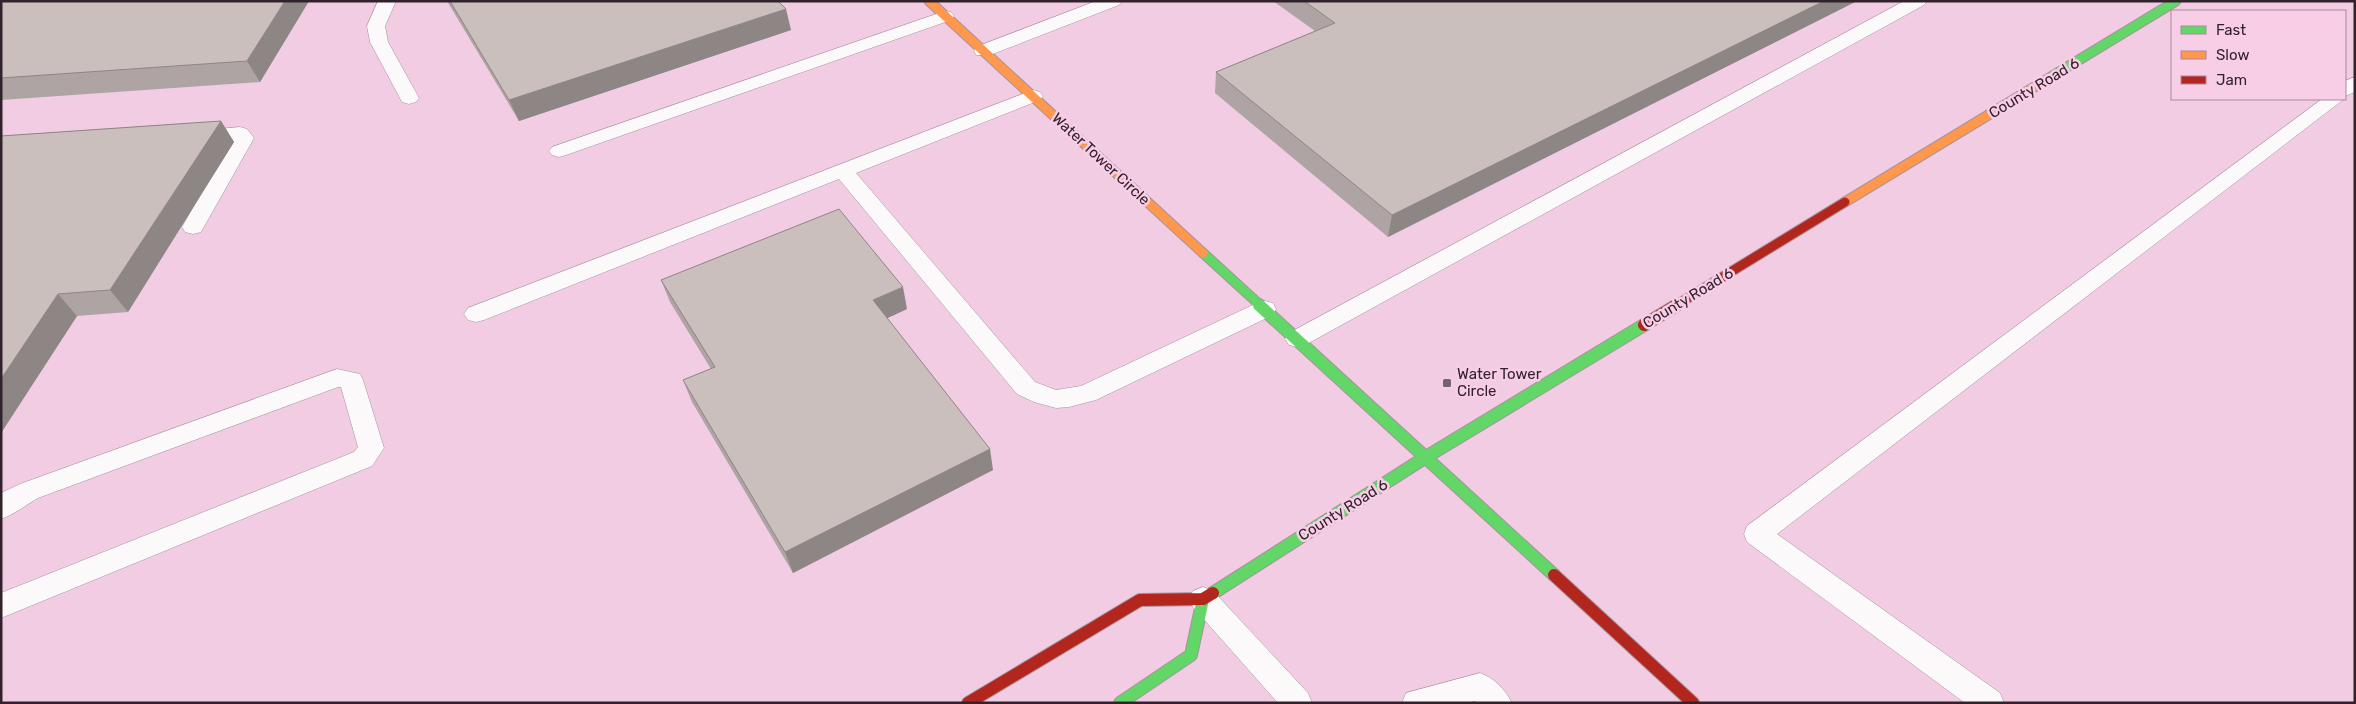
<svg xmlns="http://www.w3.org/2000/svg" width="2356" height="704" viewBox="0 0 2356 704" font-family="Rubik,sans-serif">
<rect width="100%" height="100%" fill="#eed8e5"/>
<!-- built -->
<path fill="#f1cce2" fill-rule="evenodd" d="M1 1H2355V703H1ZM2172 11H2345V99H2172Z"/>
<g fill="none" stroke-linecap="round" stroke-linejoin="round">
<defs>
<path id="lane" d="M378 1H396L385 26 388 42 419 98 416 102 409 104 402 102 370 42 367 26Z
M1096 1H1122L1119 5 990 55H976L974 51 976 47Z
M1904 1H1927L1924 5 1305 345 1297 347 1289 345 1285 339 1289 333Z
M945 11 951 12 954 16 951 20 566 155 559 157 552 155 549 151 552 147Z
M2355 77V92L2345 96V81Z
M1033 90 1040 92 1043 96 1040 100 856 173 1035 382 1056 390 1081 386 1257 303 1265 301 1273 303 1276 309 1273 315 1096 400 1069 407 1056 408 1034 402 1017 394 839 179 484 320 476 322 468 320 464 314 468 308Z
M2322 99H2344L1777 534 2000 693 2004 703H1965L1747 542 1744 534 1747 526Z
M240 127 247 129 254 138 201 232 193 234 185 232 182 227 233 139 197 142 190 140 187 136 190 132Z
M337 369 360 374 363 380 384 448 372 466 1 618V593L354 452 358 447 341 387H338L38 498C26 505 13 515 1 519V493L20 484Z
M1203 587 1213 591 1308 693 1312 703H1278L1193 607 1189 599 1193 591Z
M1480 673C1494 678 1505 689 1512 703H1477L1475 701 1467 703H1402L1406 693Z"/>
<path id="fast-far1" d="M2036 86 2176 1
M1203 253 1261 306"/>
<path id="fast" d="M1259 305 1554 575
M1213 593 1426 457 1644 325
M1120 703 1191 655 1203 599"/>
<path id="slow" d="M929 1 1203 253
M1845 202 2036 86"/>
<path id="jam-far1" d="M1675 306 1845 202"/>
<path id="jam" d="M1644 325 1677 305
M1554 575 1693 703
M968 703 1140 600 1203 599 1213 593"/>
</defs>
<!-- lane casing -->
<use href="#lane" stroke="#a5949e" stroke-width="1"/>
<!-- fast-far1 casing -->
<use href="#fast-far1" stroke="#a5949e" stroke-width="11"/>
<!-- fast casing -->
<use href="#fast" stroke="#a5949e" stroke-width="14"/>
<!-- slow casing -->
<use href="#slow" stroke="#a5949e" stroke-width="11"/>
<!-- jam-far1 casing -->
<use href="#jam-far1" stroke="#a5949e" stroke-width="11"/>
<!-- jam casing -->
<use href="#jam" stroke="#a5949e" stroke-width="14"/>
<!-- lane -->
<use href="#lane" fill="#fcf9fb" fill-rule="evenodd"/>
<!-- fast-far1 -->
<use href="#fast-far1" stroke="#63d668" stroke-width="9"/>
<!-- fast -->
<use href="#fast" stroke="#63d668" stroke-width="12"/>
<!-- slow -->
<use href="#slow" stroke="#ff974d" stroke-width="9"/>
<!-- jam-far1 -->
<use href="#jam-far1" stroke="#b3261e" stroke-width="9"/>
<!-- jam -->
<use href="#jam" stroke="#b3261e" stroke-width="12"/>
</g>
<!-- wall -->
<path fill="#aea4a3" d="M1 1H309L260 82 1 100Z
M447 1H778L791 30 519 121Z
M1273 1H1857L1388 237 1215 93 1216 72 1315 31Z
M221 121 234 142 128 312 77 316 1 433V136Z
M661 280 907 309 887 318 993 470 793 573 692 402 683 380 711 369 670 302Z"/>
<!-- shaded-wall -->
<path fill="#8d8684" d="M285 1H309L260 82 247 61Z
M1824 1H1857L1388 237 1392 215Z
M786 9 791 30 519 121 509 100Z
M221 121 234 142 128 312 110 290Z
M903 287 907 309 879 322 873 300Z
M58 294 77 316 1 433V379Z
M990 449 993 470 793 573 785 552Z"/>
<!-- building -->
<path fill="#cabfbd" stroke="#8d8684" d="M1 1H285L247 61 1 78Z
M450 1H778L786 9 509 100Z
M1304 1H1824L1392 215 1216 72 1335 23Z
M221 121 110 290 58 294 1 379V136Z
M839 209 903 287 873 300 990 449 785 552 683 380 715 367 661 280Z"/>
<!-- markers -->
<rect fill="#74626d" stroke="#f8cee7" stroke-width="2" x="1442" y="378" width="10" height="10" rx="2.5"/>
<g text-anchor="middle" stroke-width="5" stroke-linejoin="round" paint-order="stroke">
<!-- street labels -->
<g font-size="15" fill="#32222c" stroke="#f8cee7">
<text transform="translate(2034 88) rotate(-31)" y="5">County Road 6</text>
<text transform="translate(1101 159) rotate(43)" y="5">Water Tower Circle</text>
<text transform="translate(1688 298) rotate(-31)" y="5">County Road 6</text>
<text transform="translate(1343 510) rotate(-32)" y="5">County Road 6</text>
</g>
<!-- poi labels -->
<g font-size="15" fill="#32222c" stroke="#f8cee7" text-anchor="start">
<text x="1457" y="379">Water Tower<tspan x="1457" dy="17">Circle</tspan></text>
</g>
</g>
<!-- border -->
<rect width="2356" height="704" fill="none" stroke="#32222c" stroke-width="5"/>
<!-- legend -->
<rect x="2171" y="10" width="175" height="90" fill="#f8cee7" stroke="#a9899c"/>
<rect x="2181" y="26" width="25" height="8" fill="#63d668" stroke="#a9899c"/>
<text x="2216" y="35" font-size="15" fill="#32222c">Fast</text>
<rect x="2181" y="51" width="25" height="8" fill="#ff974d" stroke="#a9899c"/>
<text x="2216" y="60" font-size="15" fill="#32222c">Slow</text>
<rect x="2181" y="76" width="25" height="8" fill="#b3261e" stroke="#a9899c"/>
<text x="2216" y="85" font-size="15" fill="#32222c">Jam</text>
</svg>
